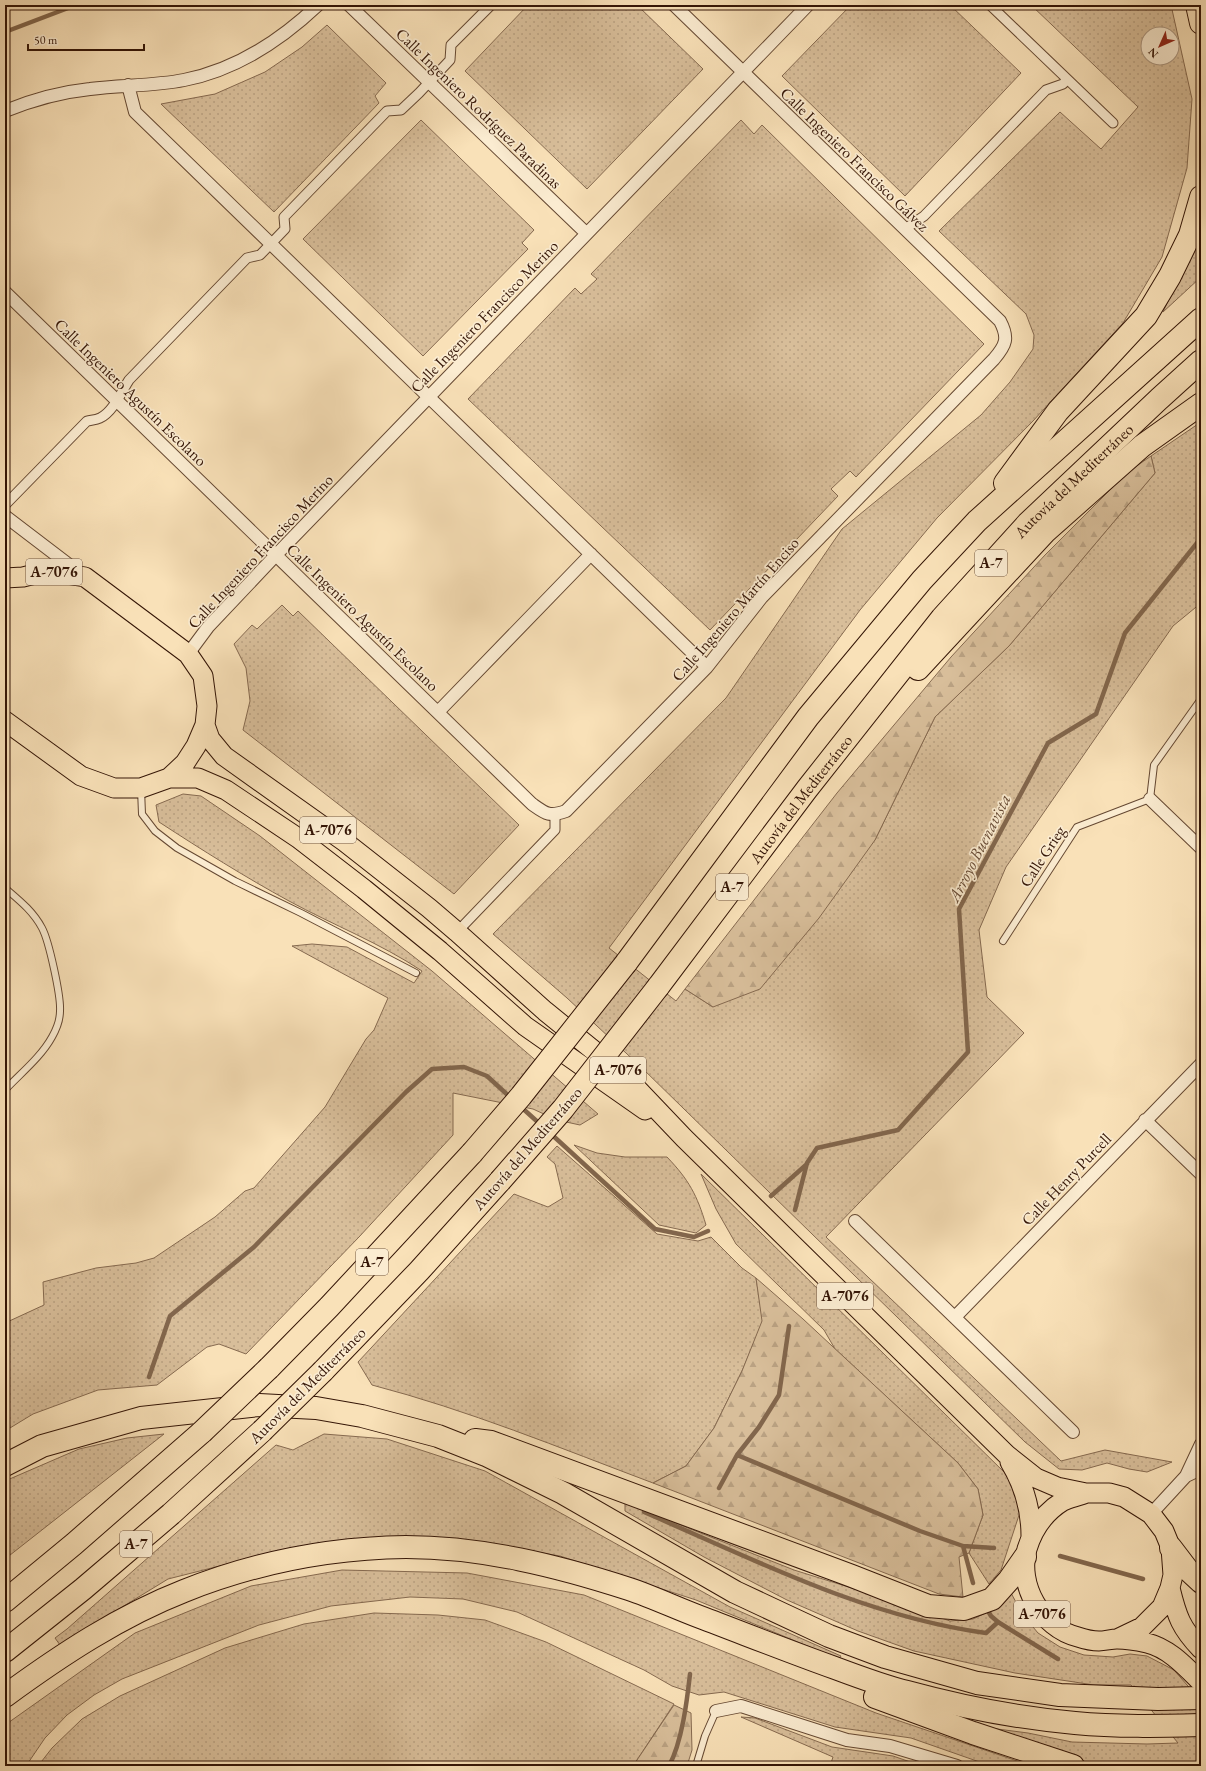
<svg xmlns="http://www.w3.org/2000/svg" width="1206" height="1771" viewBox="0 0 1206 1771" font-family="'EB Garamond',serif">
<defs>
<pattern id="grass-dots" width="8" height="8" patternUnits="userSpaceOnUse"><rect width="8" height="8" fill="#d8be9a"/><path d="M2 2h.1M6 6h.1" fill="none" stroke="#baa283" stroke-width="1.8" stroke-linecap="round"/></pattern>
<pattern id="forest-firs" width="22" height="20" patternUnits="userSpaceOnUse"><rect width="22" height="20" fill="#d8be9a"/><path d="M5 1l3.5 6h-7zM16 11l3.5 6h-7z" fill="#baa283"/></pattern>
</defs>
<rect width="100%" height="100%" fill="#f9e1b8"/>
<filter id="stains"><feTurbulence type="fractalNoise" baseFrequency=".005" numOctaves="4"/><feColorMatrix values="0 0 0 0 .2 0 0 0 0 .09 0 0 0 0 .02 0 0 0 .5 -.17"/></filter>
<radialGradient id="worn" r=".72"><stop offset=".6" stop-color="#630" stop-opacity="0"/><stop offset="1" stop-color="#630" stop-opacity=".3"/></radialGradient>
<!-- grass -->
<path fill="url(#grass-dots)" stroke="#866a50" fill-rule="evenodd" d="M528 5H637L703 69 587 189 465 71Z
M851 5H950L1021 73 905 196 782 76Z
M1031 5H1171L1192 99 1187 168 1162 257 1123 323 1033 421 937 518 860 610 609 948 676 1001 685 989 713 1007 875 840 935 717 1009 646 1155 473 1151 456 1201 422V603L1173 626 1006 867 979 930 987 997 1024 1033 826 1237 1061 1461 1105 1450 1172 1462 1147 1472 1129 1469 1107 1463 1082 1470 1059 1469 1025 1442 641 1067 567 998 493 934 726 698 842 529 981 415 1010 382 1033 349 1034 335 1026 314 939 231 1060 112 1101 149 1138 107ZM1148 34H1172V58H1148Z
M327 25 386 83 375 96 379 103 274 212 161 104 215 94 265 72 302 47Z
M421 120 534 230 522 243 528 249 423 356 303 239Z
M741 120 754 134 762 125 984 344 856 477 850 471 831 489 838 496 710 630 468 399 575 288 581 294 597 279 591 274Z
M1201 230V277L1163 312Z
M282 605 293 616 298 611 519 825 454 894 243 730 250 701 246 668 234 644 252 625 257 629Z
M183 794 201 796 260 836 432 971 598 1114 580 1125 557 1120 533 1109 453 1093V1135L359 1237 246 1354 219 1344 207 1347 157 1385 98 1390 33 1414 5 1431V1323L44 1305 43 1282 96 1268 136 1263 154 1258 215 1217 245 1191 254 1188 325 1107 366 1039 374 1030 388 998 292 946 312 944 347 947 414 983 422 971C380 943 333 925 289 901 245 877 202 850 159 822L156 805Z
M574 1145 597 1153 625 1157H667C689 1180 697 1195 706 1225L696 1233 659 1225Z
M557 1146 657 1234 698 1241 711 1237 742 1268 756 1278 763 1321 742 1371 714 1428 686 1466 653 1483C560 1448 468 1410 372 1385L358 1362 514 1194 548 1207 563 1198 555 1164 547 1157Z
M701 1174 1005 1473 1012 1484 1021 1509 1001 1570 989 1584 969 1553 983 1515 978 1489 958 1463 835 1349 824 1330 736 1244 716 1209Z
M164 1434 5 1559V1481L79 1449 127 1438Z
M324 1434 387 1439 485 1471 730 1607 841 1656 839 1659 696 1600 560 1556 460 1539H365L279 1551 168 1579 60 1645 55 1638 67 1629 276 1445 293 1450Z
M625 1503 794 1570 903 1604 950 1621 973 1619 992 1610 1011 1593 1023 1615 1038 1633 1060 1647 1084 1655 1113 1657 1130 1654 1147 1656 1174 1670 1201 1701V1766H1099L974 1726 1028 1733 1072 1742 1147 1744 1178 1743 1131 1685H1094L1015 1673 914 1651 858 1631 787 1600 704 1557 625 1511Z
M342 1570 467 1573 584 1595 876 1713 1032 1766H991L911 1738 835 1727 724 1692 699 1695 672 1686 644 1670 517 1612 463 1599 410 1597 331 1606 259 1625 122 1679 94 1695 67 1715 45 1738 26 1766H5V1725L135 1633 251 1586Z
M374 1613 438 1615 485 1620 546 1642 674 1704 633 1766H38L52 1748 82 1719 120 1696 225 1648 304 1624Z
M741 1717 755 1718 832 1747 893 1756 922 1766H830L833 1757Z"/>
<!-- forest -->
<path fill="url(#forest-firs)" stroke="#866a50" d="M1151 456 1155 473 1009 646 935 717 875 840 819 918 760 989 713 1007 685 989 837 793 951 657 1045 555 1128 472Z
M756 1278 803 1319 958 1463 978 1489 983 1515 969 1553 959 1557 963 1597 939 1594 653 1483 686 1466 714 1428 742 1371 762 1321Z
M674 1705 691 1713 692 1750 687 1766H633Z"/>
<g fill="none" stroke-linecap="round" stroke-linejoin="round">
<!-- stream -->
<path stroke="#82664c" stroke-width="4.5" d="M5 32 76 5
M520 1106 541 1125
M550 1133 655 1229 694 1237 708 1231
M771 1196 807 1164
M795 1210 807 1163 817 1148 898 1130 968 1052 959 909 1048 743 1096 714 1125 633 1201 538
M149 1377 170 1316 254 1247 406 1092 432 1069 464 1067 487 1076 512 1099
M737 1455 920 1531 963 1546 994 1548
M719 1488 737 1455 759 1427 779 1395 789 1326
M644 1512C755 1560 866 1617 986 1633L998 1622
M963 1546 973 1583
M1060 1556 1143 1579
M988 1611 991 1616 998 1622 1058 1659
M669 1766C682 1742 687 1701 690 1674"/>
<defs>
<path id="service" d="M141 789 142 814 155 831 177 848 235 881 301 913 416 973
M5 888C19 900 33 911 42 928 49 941 61 996 60 1011 60 1020 56 1030 52 1037 41 1057 21 1073 5 1090
M1003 941 1077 827 1150 799 1154 765 1201 699
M696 1766 705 1736 716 1711"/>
<path id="pedestrian" d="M990 5 1113 123
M905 229 924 216 1046 90 1063 84 1067 79
M5 505 87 421C91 420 96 420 100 418 113 412 122 391 129 380L247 258 260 255 285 229 284 217 387 111 401 110 419 93 450 60 451 45 491 5
M457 932 555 830V815"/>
<path id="minor" d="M349 5 586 233
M128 85 135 112 707 667
M5 111C32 100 61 92 90 89 121 85 154 86 184 80 235 70 281 40 318 5
M5 292 532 804C546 814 549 817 566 811L707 667 762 597 994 359C1006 345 1009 338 1000 321L674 5
M5 516 81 574
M188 654 208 627 276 555 808 5
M438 712 591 554
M1150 799 1201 848
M1145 1120 1201 1174
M855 1221 1073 1432
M955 1317 1201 1064
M1186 1476 1201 1469
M1151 1514 1186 1476 1201 1444
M716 1711 741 1706 847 1740 890 1746 957 1766"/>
<path id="primary" d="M5 578 23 577 47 571 85 577 188 654 203 676 207 706 205 725 196 746 185 763 169 778
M5 721 81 776 114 788H141L169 778H198L226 790 298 838 364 889 440 951 525 1026 645 1110
M205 725 210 739 224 756 345 842 429 908 457 932 545 1011 624 1075 684 1138 1007 1455 1036 1478 1057 1487 1086 1493H1109L1124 1497 1151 1514 1164 1531 1171 1548 1173 1575 1170 1588 1162 1607 1142 1627 1117 1639
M1010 1462C1024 1485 1031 1508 1031 1536
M1086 1493C1079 1496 1070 1498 1063 1501 1045 1512 1033 1529 1027 1549 1017 1584 1041 1628 1078 1637 1084 1639 1092 1641 1099 1641 1105 1641 1111 1639 1117 1639 1127 1639 1138 1641 1147 1643 1168 1648 1184 1665 1199 1680
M1170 1588C1177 1617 1181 1628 1201 1649"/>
<g id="motorway">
<path d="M1197 5 1201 23"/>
<path d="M1005 483 1058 411 1146 316 1170 276 1190 235 1201 197"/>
<path d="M918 669 1045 532 1142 446 1201 404"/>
<path d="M626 963 808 717 922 580 977 521 1201 319"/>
<path id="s1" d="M658 987 807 789 942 618 1028 523 1159 399 1201 361"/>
<path d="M269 1368 329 1307 472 1153"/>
<path d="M323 1371 419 1271 500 1181"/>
<path d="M475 1440 491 1442 852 1576 928 1606 964 1609 992 1599 1009 1580 1025 1557"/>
<path d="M5 1465 42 1446 141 1418 259 1405 316 1408 362 1416 438 1436 486 1455 563 1493 735 1592 829 1636 885 1657 977 1683 1060 1695 1158 1699 1201 1698"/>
<path d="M1171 1548 1187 1569 1201 1582"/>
<path d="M5 1601 74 1544 202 1432"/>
<path d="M5 1651 83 1589 171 1514 262 1431"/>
<path d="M5 1696C61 1655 120 1616 184 1591 254 1563 331 1548 406 1547 482 1547 558 1566 629 1589 653 1597 676 1608 700 1617 745 1634 790 1652 835 1668 859 1677 883 1686 907 1692 962 1707 1018 1718 1075 1723 1117 1727 1159 1726 1201 1725"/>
<path d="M875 1697 973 1733 1073 1766"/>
</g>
</defs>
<!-- service casing -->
<use href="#service" stroke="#654832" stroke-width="8"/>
<!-- pedestrian casing -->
<use href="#pedestrian" stroke="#654832" stroke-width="11"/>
<!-- minor casing -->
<use href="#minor" stroke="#654832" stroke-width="14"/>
<!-- primary casing -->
<use href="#primary" stroke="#341506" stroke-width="21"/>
<!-- motorway casing -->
<use href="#motorway" stroke="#341506" stroke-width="24"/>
<!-- service -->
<use href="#service" stroke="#fbecd1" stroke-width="6"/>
<!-- pedestrian -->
<use href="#pedestrian" stroke="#fbecd1" stroke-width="9"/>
<!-- minor -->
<use href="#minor" stroke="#fbecd1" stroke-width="12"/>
<!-- primary -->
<use href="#primary" stroke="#f9e1b8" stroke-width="19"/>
<!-- motorway -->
<use href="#motorway" stroke="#f9e1b8" stroke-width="22"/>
<defs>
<path id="motorway-bridge" d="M472 1153 521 1096 626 963
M500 1181 563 1109 658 987
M262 1431 323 1371
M202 1432 269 1368"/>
</defs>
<!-- motorway-bridge casing -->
<use href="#motorway-bridge" stroke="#341506" stroke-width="24" stroke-linecap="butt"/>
<!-- motorway-bridge -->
<use href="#motorway-bridge" stroke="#f9e1b8" stroke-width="22"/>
</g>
<g text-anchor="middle" stroke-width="3.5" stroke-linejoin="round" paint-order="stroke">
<!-- shield labels -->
<g fill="#fbecd1" stroke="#705643" stroke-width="1">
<rect x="975" y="550" width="32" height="26" rx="3"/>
<rect x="26" y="559" width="56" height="26" rx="3"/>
<rect x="300" y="817" width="56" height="26" rx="3"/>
<rect x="716" y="874" width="32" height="26" rx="3"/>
<rect x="590" y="1057" width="56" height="26" rx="3"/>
<rect x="356" y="1249" width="32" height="26" rx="3"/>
<rect x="817" y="1283" width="56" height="26" rx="3"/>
<rect x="120" y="1531" width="32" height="26" rx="3"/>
<rect x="1014" y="1601" width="56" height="26" rx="3"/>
</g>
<g font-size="15" font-weight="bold" fill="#341506">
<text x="991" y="568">A-7</text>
<text x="54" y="577">A-7076</text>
<text x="328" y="835">A-7076</text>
<text x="732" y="892">A-7</text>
<text x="618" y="1075">A-7076</text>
<text x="372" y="1267">A-7</text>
<text x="845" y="1301">A-7076</text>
<text x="136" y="1549">A-7</text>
<text x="1042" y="1619">A-7076</text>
</g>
<!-- street labels -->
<g font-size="16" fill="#341506" stroke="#fbecd1">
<text transform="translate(479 108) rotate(44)" y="6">Calle Ingeniero Rodríguez Paradinas</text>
<text transform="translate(855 159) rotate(44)" y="6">Calle Ingeniero Francisco Gálvez</text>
<text transform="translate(484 316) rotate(-46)" y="6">Calle Ingeniero Francisco Merino</text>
<text transform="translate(131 392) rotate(44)" y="6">Calle Ingeniero Agustín Escolano</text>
<text dy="6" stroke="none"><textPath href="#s1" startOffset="656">Autovía del Mediterráneo</textPath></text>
<text transform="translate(260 551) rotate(-47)" y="6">Calle Ingeniero Francisco Merino</text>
<text transform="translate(735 609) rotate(-49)" y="6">Calle Ingeniero Martín Enciso</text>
<text transform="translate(363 617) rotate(44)" y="6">Calle Ingeniero Agustín Escolano</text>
<text dy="6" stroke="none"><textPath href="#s1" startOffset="236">Autovía del Mediterráneo</textPath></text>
<text transform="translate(1042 856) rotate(-57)" y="6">Calle Grieg</text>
<text transform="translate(527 1148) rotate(-49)" y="6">Autovía del Mediterráneo</text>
<text transform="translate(1066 1179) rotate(-46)" y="6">Calle Henry Purcell</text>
<text transform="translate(307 1385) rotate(-45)" y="6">Autovía del Mediterráneo</text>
</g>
<!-- water labels -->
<g font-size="17" font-style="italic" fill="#684b35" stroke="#fbecd1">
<text transform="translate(979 848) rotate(-63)" y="6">Arroyo Buenavista</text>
</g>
</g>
<!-- margin -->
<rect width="1206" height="1771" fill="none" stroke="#f9e1b8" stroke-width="20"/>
<rect x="6" y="6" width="1194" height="1759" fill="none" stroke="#341506" stroke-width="2"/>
<rect x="10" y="10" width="1186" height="1751" fill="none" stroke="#341506"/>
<!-- north arrow -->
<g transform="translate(1160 46) rotate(225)"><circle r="19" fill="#fbecd1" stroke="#ab9680"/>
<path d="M0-3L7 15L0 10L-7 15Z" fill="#8f2418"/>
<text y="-6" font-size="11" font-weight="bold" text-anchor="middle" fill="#341506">N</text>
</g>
<!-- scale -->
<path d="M28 44v6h116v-6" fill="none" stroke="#341506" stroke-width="2"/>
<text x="34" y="44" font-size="12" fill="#341506" stroke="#fbecd1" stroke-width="3" paint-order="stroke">50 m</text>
<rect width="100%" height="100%" filter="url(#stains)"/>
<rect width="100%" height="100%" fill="url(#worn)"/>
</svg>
